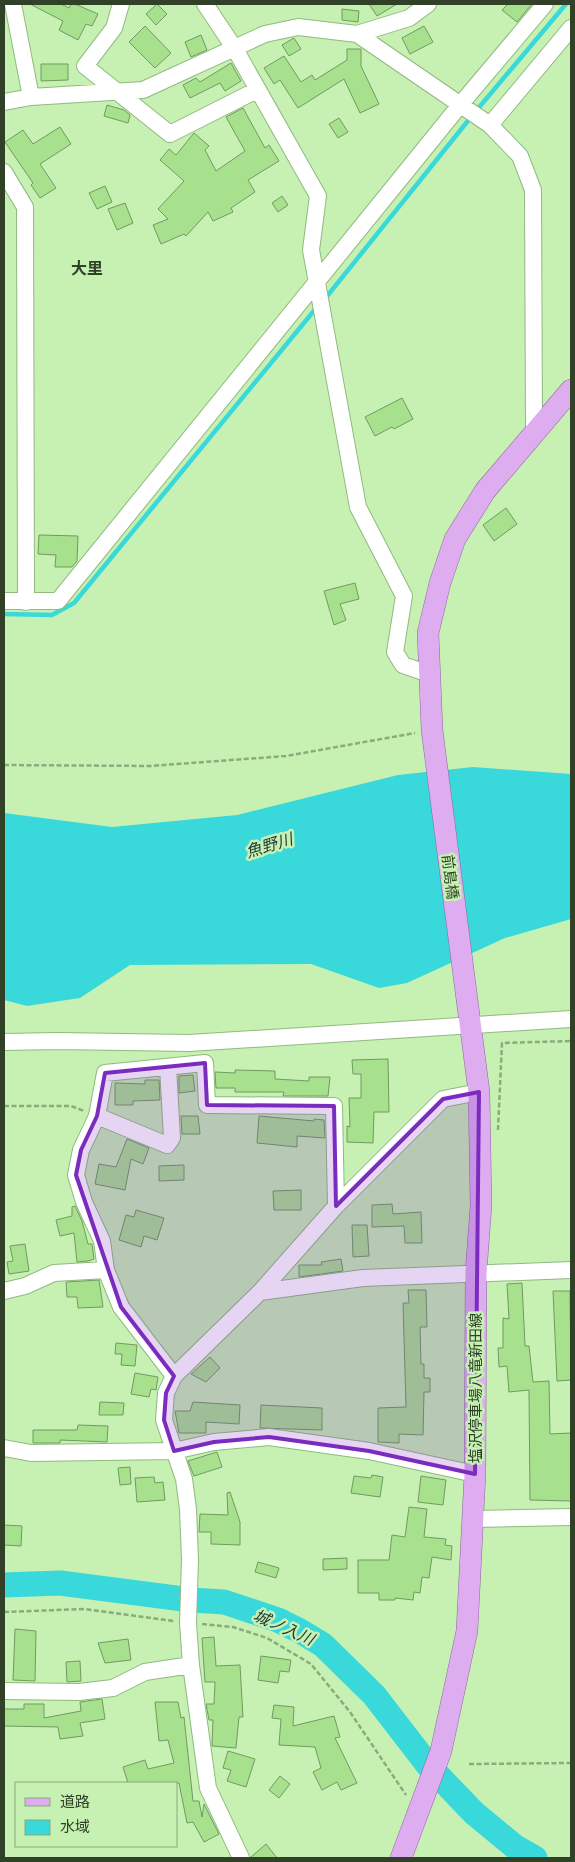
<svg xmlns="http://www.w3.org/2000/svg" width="575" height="1862" viewBox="0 0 575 1862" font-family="'Source Sans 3','Noto Sans JP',sans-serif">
<rect width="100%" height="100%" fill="#c6f1b3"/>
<!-- water -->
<path fill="#39d8da" d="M473 767 571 774V919L505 938 407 983 379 988 311 964 130 965 80 998 27 1006 4 1000V813L112 827 237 815 398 775Z"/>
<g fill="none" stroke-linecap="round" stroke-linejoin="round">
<!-- stream -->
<path stroke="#39d8da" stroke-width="4.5" d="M476 111 566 4
M324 300 471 117
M4 614 52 615 74 603 317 307"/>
<!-- river -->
<path stroke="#39d8da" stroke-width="25" d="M4 1585 60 1583 191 1600 224 1602 278 1620 300 1631 323 1645 374 1695 428 1765 474 1813 514 1846 535 1858"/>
</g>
<!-- building -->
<path fill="#a8e18e" stroke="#719a60" d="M30 4H61L69 8 71 4H75L98 14 92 26 86 24 78 40 59 30 63 21Z
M157 4 167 14 156 25 146 14Z
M369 4H397L377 16Z
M508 4H532L517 22 502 10Z
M342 9 359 11 358 22 342 20Z
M145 26 171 53 155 68 129 42Z
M424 26 433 42 410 54 402 38Z
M201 35 207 50 191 57 185 42Z
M294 38 301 49 289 56 282 45Z
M347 49H361V66L379 104 360 113 344 79 298 108 280 80 274 84 264 68 284 56 301 82 312 75 315 80 347 60Z
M231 63 241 81 225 91 220 83 190 98 183 85 196 78 200 82Z
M41 64H68V80L41 81Z
M107 105 124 110 130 115 128 123 104 116Z
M243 108 265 148 269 145 279 161 248 180 255 192 231 208 233 212 213 221 208 212 186 236 184 234 161 244 153 225 168 219 158 209 184 181 160 160 169 149 176 155 194 133 209 146 205 150 216 171 245 151 226 117Z
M339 118 348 132 338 138 329 124Z
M60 127 71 144 40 164 56 188 40 198 31 185 33 183 5 142 23 130 33 144Z
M105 186 112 202 97 209 89 193Z
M282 196 288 205 278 212 272 203Z
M125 203 133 223 117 230 108 209Z
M402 398 413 419 394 429 392 427 375 436 365 417Z
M506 508 517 524 494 541 483 525Z
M39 535 78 536 77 561 72 567H55L56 555 38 554Z
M355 583 359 599 340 604 346 620 334 625 324 591Z
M388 1059 389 1112H374L373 1143 347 1142V1126L350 1127 349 1098H361V1074H353L352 1060Z
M235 1070 275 1071V1079L309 1081V1077H330L328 1096H283L284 1092H235V1088H216L215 1072 235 1073Z
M193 1075 195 1091 179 1093V1076Z
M145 1080H159L160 1100 133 1101V1105H115V1083L145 1084Z
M181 1116H198L200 1134H182Z
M259 1116 314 1121V1119L324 1120 325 1138 297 1136V1147L257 1143Z
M127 1139 149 1148 143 1164 131 1159 125 1190 95 1184 99 1164 116 1167Z
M184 1165V1180L159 1181V1166Z
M301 1190V1210H274L273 1191Z
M392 1204 393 1214 421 1212 422 1243H405L404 1226 372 1227V1205Z
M75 1206 82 1221 88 1244H92L94 1259 88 1261 77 1262 74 1233 60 1236 56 1220 72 1216V1207Z
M136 1210 164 1218 157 1240 144 1236 141 1247 119 1240 126 1215 134 1217Z
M352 1225H367L369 1256 353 1257Z
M25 1244 29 1271 9 1274 7 1262 13 1261 10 1246Z
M341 1259 343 1271 299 1277V1265H322L321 1262Z
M99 1280 103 1307 78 1308 77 1297H67L66 1282Z
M522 1283 525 1346H529L533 1382 549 1381 550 1434 571 1433V1501L530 1500 529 1390 509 1392 507 1366 499 1367 498 1348H503V1318L509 1319 507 1284Z
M408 1290H426L427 1327H420L421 1364H424V1378H430V1392H424L423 1435 399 1434V1443L378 1442V1408L406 1407 403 1303H409Z
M553 1291H570L571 1380 557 1381Z
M116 1343 137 1345 135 1366 121 1365 122 1354H115Z
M210 1357 220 1368 206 1382 191 1374Z
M135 1373 158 1377 156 1390 151 1389 149 1397 131 1394Z
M100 1402 124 1403 123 1415H99Z
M193 1402 240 1405 239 1424 206 1422V1433H179L175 1411H190Z
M261 1405 322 1408V1430L260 1428Z
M78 1425 108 1426 107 1442 60 1440V1443H33V1430H77Z
M217 1452 222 1467 194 1476 188 1461Z
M130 1467 131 1484 120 1485 118 1468Z
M372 1475 383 1477 380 1497 351 1493 354 1476 371 1478Z
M421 1476 446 1480 443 1505 418 1502Z
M154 1477 155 1483 163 1482 165 1500 137 1502 135 1478Z
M230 1492 240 1522V1545L211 1544V1532H199L200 1514 228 1515 227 1493Z
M409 1507 427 1509 424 1537 446 1539 445 1545 452 1546 451 1560 432 1557 429 1578 422 1577 420 1593 414 1592 413 1600 395 1598V1600H379V1593H358V1560H389L392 1535 405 1537Z
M4 1525 22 1526 21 1546 4 1545Z
M347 1558V1569L323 1570V1559Z
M258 1562 279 1568 276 1578 255 1572Z
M15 1629 36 1631 35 1681 13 1680Z
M214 1637 216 1666 240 1665 243 1717H239L236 1748 212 1746 213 1720H209L206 1704H214L215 1682H205L202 1638Z
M128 1639 131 1660 105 1663 98 1643Z
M261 1656 291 1660 289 1672 280 1671 278 1683 258 1680Z
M80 1661 81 1681 67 1682 66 1662Z
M102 1699 105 1719 80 1723 83 1736 60 1739 58 1727 4 1726V1709H24V1704H44V1718L81 1711 80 1702Z
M155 1702H178L181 1718 184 1717 193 1801H199L202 1817 204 1804 219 1834 206 1841 204 1842 193 1822 187 1823 179 1783H128L123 1767 145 1760 148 1769 174 1763 168 1740 159 1741Z
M274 1705 294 1707 293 1726 334 1716 340 1737 335 1738 357 1783 341 1790 337 1782 322 1790 313 1772 321 1768 315 1747 279 1745 281 1719 272 1718Z
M228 1751 255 1759 246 1787 227 1781 231 1770 223 1768Z
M280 1776 290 1784 279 1798 269 1790Z
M266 1844 277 1858H251V1857Z"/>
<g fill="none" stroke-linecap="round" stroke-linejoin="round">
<defs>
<path id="minor" d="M13 4 31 97
M121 4 114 28 85 66 170 134 257 90
M205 4 235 49 318 196 311 250 358 507 404 596 395 652 403 665 429 674
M357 34 490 125 520 156 533 190 534 432
M4 102 31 97 143 90 265 34 298 27 357 34 409 18 428 4
M490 125 571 28
M4 172 25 207 26 602
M4 601H58L460 105 545 4
M4 1042 57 1041 189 1043 571 1019
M97 1116 167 1145 172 1138 168 1067
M4 1291 25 1286 54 1273 106 1270
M260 1292 363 1278 571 1270
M174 1376 121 1307 106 1270 102 1241 84 1202 76 1175 81 1150 97 1116 105 1073 205 1063 207 1105 334 1106 336 1206
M4 1448 31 1453 174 1451 214 1442 269 1437 369 1451 475 1474
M474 1519 571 1517
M4 1691 79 1692 113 1688 145 1672 191 1665
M241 1858 208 1788 191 1665 188 1623 190 1560 188 1509 184 1479 164 1420 166 1393 174 1376 260 1292 336 1206 443 1099 479 1092"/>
<path id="major" d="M401 1858 441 1751 467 1631 475 1474 476 1272 481 1206 479 1092 432 730 428 633 440 583 455 539 485 491 571 390"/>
</defs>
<!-- minor casing -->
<use href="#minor" stroke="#90ba7e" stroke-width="18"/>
<!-- major casing -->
<use href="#major" stroke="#9263a2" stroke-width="22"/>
<!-- path -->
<path stroke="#8aab7c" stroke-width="2.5" stroke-dasharray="5 2.5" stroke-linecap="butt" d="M4 765 150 766 286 756 415 733
M4 1106H71L84 1111
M498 1130 502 1043 571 1041
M4 1612 84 1609 174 1621
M202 1624 233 1627 267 1638 311 1664 350 1712 406 1795
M469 1764 571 1763"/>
<!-- minor -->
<use href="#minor" stroke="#fff" stroke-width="16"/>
<!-- major -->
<use href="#major" stroke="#ddadef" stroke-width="21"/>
</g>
<!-- marked area -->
<path fill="#7b2cbf" fill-opacity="0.2" stroke="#7b2cbf" stroke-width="4" stroke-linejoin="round" d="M205 1063 207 1105 334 1106 336 1206 443 1099 479 1092 475 1474 369 1451 269 1437 214 1442 174 1451 164 1420 166 1393 174 1376 121 1307 76 1175 81 1150 97 1116 105 1073Z"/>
<g text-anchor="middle" stroke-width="5" stroke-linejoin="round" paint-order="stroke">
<!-- street labels -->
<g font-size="15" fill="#304128" stroke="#c6f1b3">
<text transform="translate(450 877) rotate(83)" y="5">前島橋</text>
<text transform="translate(476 1388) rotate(-90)" y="5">塩沢停車場八竜新田線</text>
</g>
<!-- neighbourhood labels -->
<g font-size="16" font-weight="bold" fill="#304128" stroke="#c6f1b3">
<text x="87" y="274">大里</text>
</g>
<!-- water labels -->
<g font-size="16" font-style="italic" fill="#233c3c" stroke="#c6f1b3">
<text transform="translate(269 845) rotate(-17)" y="6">魚野川</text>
<text transform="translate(284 1627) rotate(24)" y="6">城ノ入川</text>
</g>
</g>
<!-- border -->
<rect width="575" height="1862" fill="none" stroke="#304128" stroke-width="10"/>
<!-- legend -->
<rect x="15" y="1782" width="162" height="65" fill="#c6f1b3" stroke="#8aab7b"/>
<rect x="25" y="1798" width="25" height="8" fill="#ddadef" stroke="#8aab7b"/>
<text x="60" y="1807" font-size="15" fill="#304128">道路</text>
<rect x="25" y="1820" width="25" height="15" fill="#39d8da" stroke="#8aab7b"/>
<text x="60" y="1832" font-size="15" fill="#304128">水域</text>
</svg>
